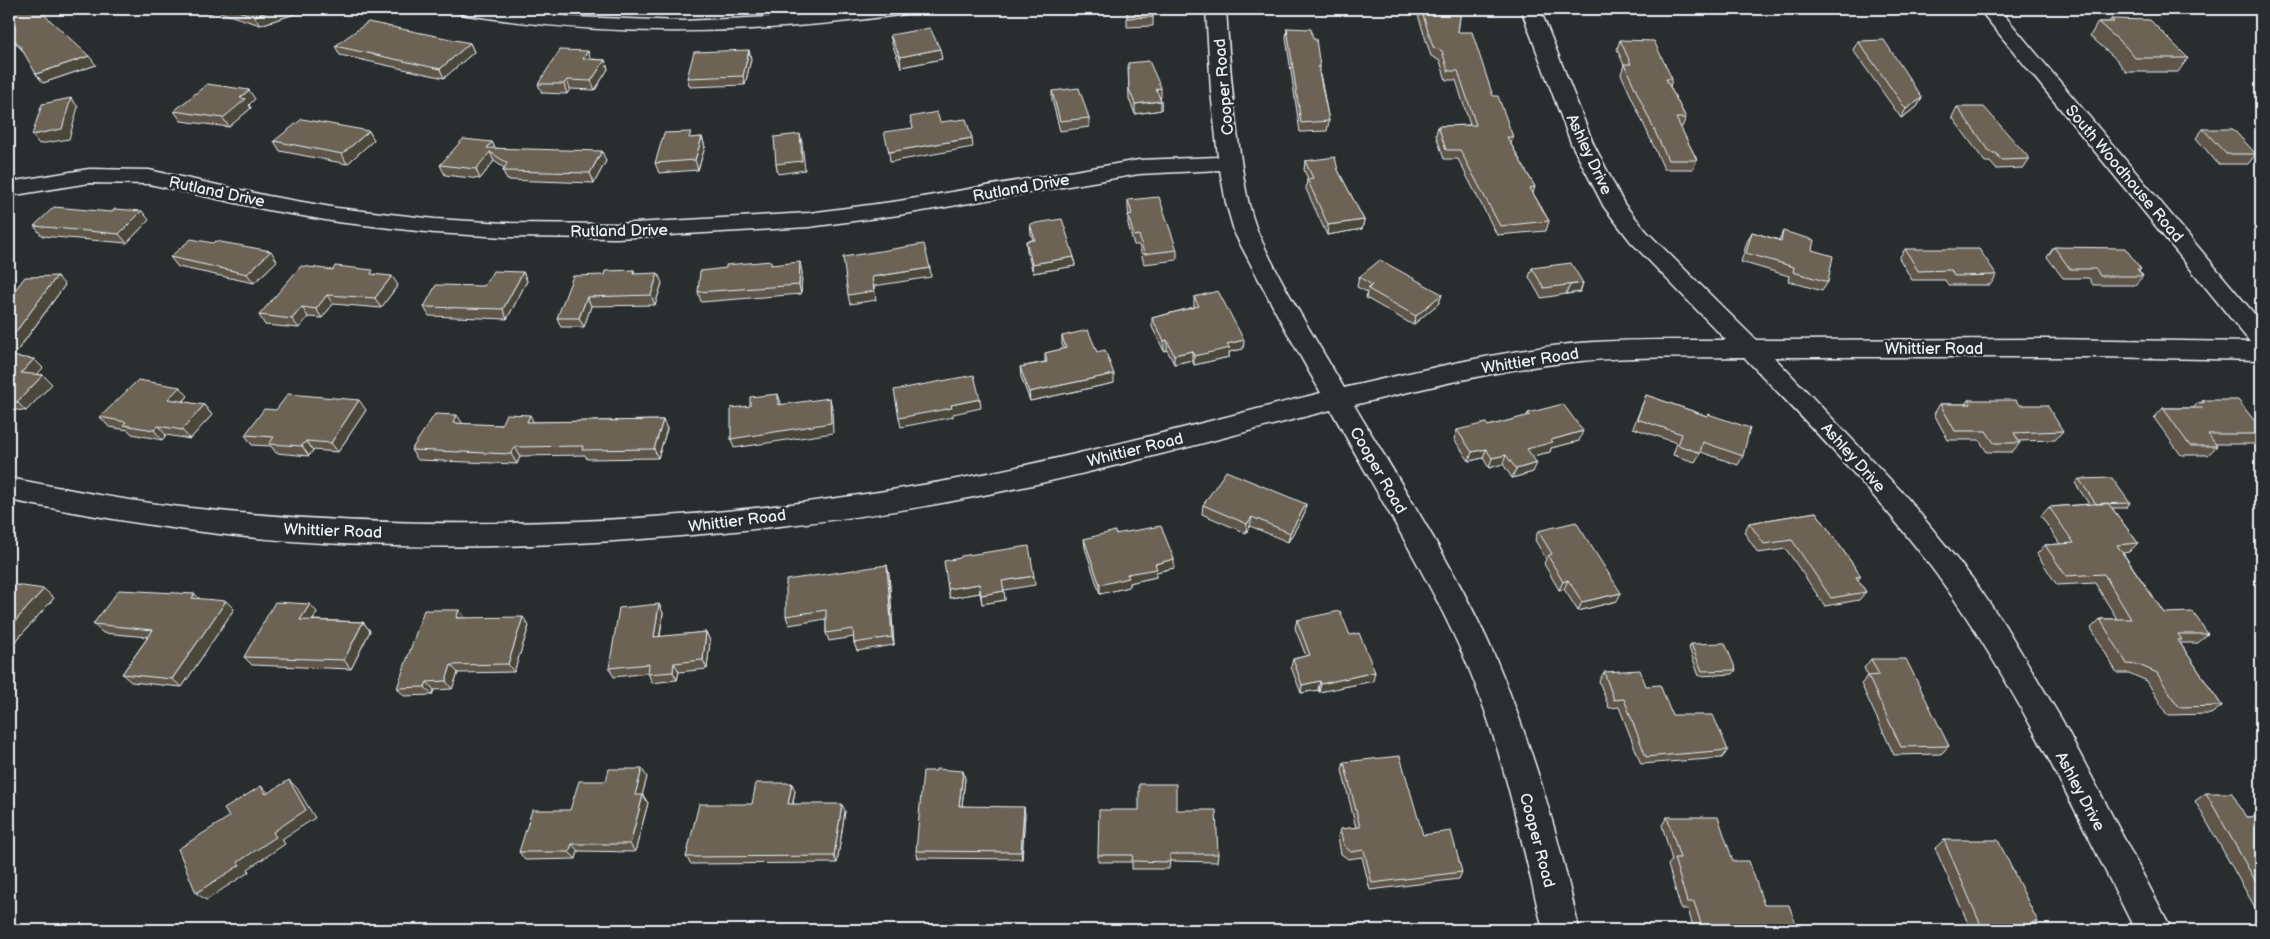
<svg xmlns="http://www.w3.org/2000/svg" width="2270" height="939" viewBox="0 0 2270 939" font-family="'Balsamiq Sans',sans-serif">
<rect width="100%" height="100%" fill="#2a2d2e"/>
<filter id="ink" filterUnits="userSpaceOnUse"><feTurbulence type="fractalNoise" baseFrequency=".02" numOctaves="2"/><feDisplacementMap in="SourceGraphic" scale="10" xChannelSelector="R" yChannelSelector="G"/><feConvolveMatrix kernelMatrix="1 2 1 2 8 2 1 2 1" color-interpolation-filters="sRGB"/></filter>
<g filter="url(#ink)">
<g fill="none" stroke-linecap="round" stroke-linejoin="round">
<defs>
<path id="minor" d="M457 9H503L574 17 683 21 791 16 859 9H909L906 13 899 15C749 35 617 38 467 15L460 13Z
M1206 9H1226C1229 55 1232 100 1239 146 1243 175 1247 207 1259 235 1283 288 1315 338 1344 388 1422 370 1500 351 1579 343 1628 339 1677 340 1726 340L1631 242 1604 207 1571 143 1521 9H1540L1593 143 1624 204 1647 232 1756 340 2044 339 2250 342 1979 9H1999L2261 322V360L2099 357H1774L1904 494 1972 578 2004 624 2062 720 2172 930H2135C2078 817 2024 701 1952 596 1892 509 1817 433 1744 357 1690 358 1635 356 1581 361 1505 368 1429 387 1354 405 1403 488 1457 570 1496 659 1531 742 1561 842 1579 930H1543C1521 839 1502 744 1464 657 1426 572 1376 492 1331 410 1207 441 1084 477 958 500 881 515 803 524 725 532 549 549 370 554 194 531 132 523 70 512 9 500V478C72 490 136 503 200 509 450 536 710 524 957 479 1080 456 1200 423 1321 393L1278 316 1235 234 1226 203 1220 170 1139 174 899 215 809 227 617 238 505 237 435 233 337 222 268 210 149 184 89 183 9 196V182L89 169 149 170 268 196 337 208 435 219 505 223 617 224 809 213 899 201 1139 160 1218 157 1211 91Z"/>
</defs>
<!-- minor casing -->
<use href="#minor" stroke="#e8f1f8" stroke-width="3"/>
<!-- minor -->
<use href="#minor" fill="#2a2d2e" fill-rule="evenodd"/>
</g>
<!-- wall -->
<path fill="#5e5648" stroke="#e8f1f8" d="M9 9 96 65 43 83 23 51 9 36Z
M199 9H296L298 13 260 25 216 11 209 14Z
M1127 9H1153V26L1127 27Z
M1416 9H1461L1458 32 1493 96 1513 137 1511 144 1535 187 1533 193 1549 221 1546 231 1497 235 1458 159H1444L1436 135 1438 126 1470 125 1456 80H1446L1440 61 1431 56Z
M2111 19 2188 58 2178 72H2126L2117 60 2090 36 2098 22H2109Z
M1287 28 1313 39 1320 67V73L1329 121 1327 131 1300 132 1286 38Z
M890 35 942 59 901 67 892 44Z
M1620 40 1672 79 1670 87 1686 118 1682 127H1680L1697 160 1693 169H1664L1621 74 1624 65 1617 49Z
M1858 41 1922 98 1917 107 1901 118 1853 50Z
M470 43 474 52 444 78 340 55 335 46Z
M749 50 751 59 745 85 690 87 687 78Z
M591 59 605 60 608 69 595 90 570 89 567 94 542 93 538 84Z
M1128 63 1161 97H1160L1161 101V110L1135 114 1129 99Z
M1052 91 1089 118V127L1060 131 1052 100Z
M255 99 249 105 251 108 229 127 181 121 174 111Z
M1957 107 2030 159 2024 168 1996 169 1990 162H1985L1952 117Z
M2203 129 2256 154 2248 164H2218L2196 138Z
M369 131 374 140 347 164 280 151 274 141Z
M702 137 705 147 698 170 659 173 655 163 692 138Z
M492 142 495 148 606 161 594 183 507 180 503 171 504 168 494 161 480 179 445 175 440 165Z
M1305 161 1338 170 1364 220 1362 229 1327 235 1306 189 1307 179H1308L1304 170Z
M1128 200 1177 250V260L1144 264 1139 245H1134L1128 224V215H1129L1128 210Z
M149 220 127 243 42 236 34 226Z
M1030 224 1074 257 1075 266 1033 273 1027 251 1026 241 1033 240 1031 234Z
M1783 231 1812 250 1828 282 1822 291 1788 281 1789 276 1741 262 1747 242 1752 232 1779 240Z
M2054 247 2141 269 2139 271 2143 276 2135 285H2093L2089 278H2063L2047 257Z
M1905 249 1997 275 1990 285H1948L1945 280H1912L1899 258Z
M170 257 277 261 254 283 178 267Z
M772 265 802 272 801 294 701 302 698 292Z
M1532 268 1583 283 1580 292 1541 298 1529 277Z
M634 270 635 274 662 283 655 305 591 306 584 327H561L557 318 604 275Z
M523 272 527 281 507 319 429 316 424 307 484 286Z
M376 274 398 285 381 308 333 304 322 318 308 317 299 328 265 325 259 315Z
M1359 277 1442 294 1439 303 1413 325 1366 298 1367 292 1357 287Z
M65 285 13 357 43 368 37 374 43 375 52 384 26 411 9 409V294Z
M1194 297 1243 349 1229 352V357L1194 365 1192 360 1174 364 1167 350 1164 351 1152 327V318L1194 307Z
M1062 336 1097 352 1114 383 1030 401 1021 377 1020 367 1045 362V353L1064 349 1062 345Z
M1646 395 1707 416 1743 456 1738 465 1701 452 1695 462 1673 455 1677 443 1633 428Z
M188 396 183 402 204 405 212 415 190 439 166 435 162 440 132 434 128 430 109 427 100 417Z
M1968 400 2019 405 2063 431 2055 440 2019 441 2020 443 2012 452H1987L1979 440H1948L1934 414 1940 404H1965Z
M2203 400 2261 429V439L2256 444H2215L2217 446 2208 455H2181L2154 418 2163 408H2193L2198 403H2201Z
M276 410H366L338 452 313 450 309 456 276 453 271 446 252 445 245 435Z
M1528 413 1579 441 1551 448 1550 452 1532 456 1533 472 1512 478 1503 464 1489 468 1483 458 1469 461 1454 439 1457 430 1488 426 1527 416Z
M663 420 667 429 658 458 587 459 585 455 520 456 517 464 418 460 411 450 463 424 501 425 534 422Z
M2079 479 2130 503 2126 508H2112L2138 543 2129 552 2123 553 2164 613 2208 634 2198 643H2180L2222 706 2211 714 2167 715 2147 681 2129 673H2117L2091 628 2100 619H2117L2095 583 2057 585 2037 554 2045 545 2060 544 2041 516 2049 507 2089 504 2075 483Z
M1203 505 1305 513 1288 542 1250 526 1246 533 1202 514Z
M1816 512 1861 576 1858 580 1866 592 1859 600 1825 606 1786 549 1758 553 1744 532 1749 523Z
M1538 531 1617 601 1578 611 1564 589 1559 590 1544 564 1546 559 1535 540Z
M1115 534 1174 568 1156 572V577L1129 583V587L1100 594 1085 548 1084 539Z
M889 574 894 645 857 651 854 643V637L829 641 826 633V619L789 625 786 616Z
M1034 576 1035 585 1004 590 1005 600 982 604 980 593 950 598 948 589Z
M9 584 54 598 14 643 9 642Z
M195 594 199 599 234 609 182 687 131 682 122 674 148 637 103 633 93 624Z
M659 604 663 613 660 637 706 632 710 641 707 669 679 672 677 680 652 683 648 673 614 677 609 668Z
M459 610 465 618 529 626 514 672 458 673 452 689 434 690 432 695 404 696 397 688Z
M317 612 313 620 363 622 370 631 351 669 252 665 244 657Z
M1297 620 1350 635 1373 681 1319 692 1318 690 1301 693 1291 667 1293 659 1306 656 1295 628Z
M1691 644 1736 670 1733 674 1699 676 1689 648Z
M1871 659 1949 746 1941 754 1894 755 1861 684 1868 676 1864 668Z
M1604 672 1646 686 1672 715 1728 750 1722 758 1641 764 1619 707 1609 708 1599 681Z
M1344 762 1462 872 1459 879 1370 890 1362 857 1348 859 1341 854 1338 837 1340 829 1356 828 1342 770Z
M963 771 965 779 962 806 1025 814 1022 859 918 858 916 851Z
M647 777 642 795 648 803 635 852 578 851 576 859 525 860 519 852 606 781Z
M795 791 793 804 845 811 837 863 691 864 686 857 752 804Z
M2206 793 2246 817H2261V911H2257L2195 801Z
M1176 810 1218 854 1217 862 1170 861 1169 869H1132V862H1098V855Z
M1667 817 1733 861 1764 905 1798 930H1694L1688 909H1681L1668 865 1672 860 1662 825Z
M1944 840 2038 922 2034 925 2037 930H1971L1935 848Z"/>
<!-- shaded-wall -->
<path fill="#4c463b" stroke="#e8f1f8" d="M206 9H214L216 11 209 14Z
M277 9H296L298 13 260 25 254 16Z
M470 43 474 52 444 78 440 69Z
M940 49 942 59 901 67 900 57Z
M749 50 751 59 745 85 743 76Z
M588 51 591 60 583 59Z
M89 56 96 65 43 83 36 74Z
M605 60 608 69 595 90 591 81Z
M567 80 570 89 567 94 564 84Z
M1161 88V97L1156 98V89Z
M249 90 255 99 249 105 251 108 229 127 223 118 240 98Z
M71 98 78 107 69 139 39 144 32 135Z
M1922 98 1917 107 1901 118 1906 109Z
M1161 101V110L1135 114V104Z
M369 131 374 140 347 164 342 154Z
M800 134 802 143 805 170 778 174 776 164Z
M702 137 705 147 698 170 695 160Z
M972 138 973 147 890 162 889 152Z
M492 142 496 151 490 152 494 161 480 179 476 169 487 148Z
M602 151 606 161 594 183 590 173Z
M142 211 149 220 127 243 119 234Z
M1364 220 1362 229 1327 235 1328 225Z
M271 251 277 261 254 283 247 274Z
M1074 257 1075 266 1033 273 1032 264Z
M800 262 802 272 801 294 799 285Z
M930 268 931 277 874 286 876 300 850 304 848 295 872 277Z
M523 272 527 281 507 319 503 309Z
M658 273 662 283 655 305 651 295Z
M57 276 65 285 9 362V341Z
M392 276 398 285 381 308 375 298Z
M1583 283 1580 292 1566 294 1570 285Z
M1442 294 1439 303 1413 325 1416 316Z
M327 295 333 304 322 318 316 309Z
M587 297 591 306 584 327 579 318Z
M302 307 308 317 299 328 292 319Z
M1167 340V350L1164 351V341Z
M1244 340 1243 349 1229 352V357L1194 365V356L1227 344Z
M1192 351V360L1174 364V355Z
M34 359 43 368 30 382 21 373Z
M1114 374V383L1030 401 1029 392Z
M43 375 52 384 26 411 17 402Z
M180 387 188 396 176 408 168 399Z
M778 394 781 403V414L778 405Z
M830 398 832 408 833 433 734 448 731 439Z
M980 399 981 408 953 414V417L901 427 899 418 951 405Z
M359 400 366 410 338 452 331 443Z
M204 405 212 415 190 439 182 430Z
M457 415 463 424 453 423Z
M530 415 535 425 527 422Z
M663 420 667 429 658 458 654 449Z
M158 426 166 435 162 440 154 430Z
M1583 431 1579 441 1551 448 1550 452 1524 458 1527 449 1551 440Z
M306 441 313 450 309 456 302 446Z
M515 447 520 456 517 464 511 454Z
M1486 449 1483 458 1469 461 1472 452Z
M1506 455 1503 464 1489 468 1492 458Z
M1537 463 1533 472 1512 478 1516 469Z
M1306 504 1305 513 1288 542 1290 533Z
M1252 517 1250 526 1246 533 1247 524Z
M1174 559V568L1156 572V577L1129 583V587L1100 594V585L1155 564Z
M887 565 889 574 894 645 892 637Z
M1568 580 1564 589 1559 590 1563 582Z
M979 584 980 593 950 598 948 589Z
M44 589 54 598 14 643 9 638V628Z
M1004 591 1005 600 982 604 981 595Z
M1621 593 1617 601 1578 611 1582 602Z
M195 594 204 603 192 598Z
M226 601 234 609 182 687 172 679Z
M310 604 317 612 308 629 300 620Z
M659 604 663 613 658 646 654 637Z
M459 610 466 618H456Z
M523 617 529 626 514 672 508 664Z
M363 622 370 631 351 669 344 660Z
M706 632 710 641 707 669 703 660Z
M674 663 679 672 677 680 673 672Z
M451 665 458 673 452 689 446 681Z
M1375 672 1373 681 1319 692 1321 684Z
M1320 681 1318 690 1301 693 1302 685Z
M427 682 434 690 432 695 425 687Z
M642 769 647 777 640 803 635 795Z
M963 771 965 779 961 814 959 806Z
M289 780 297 788 315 818 282 839 285 844 248 869 249 872 206 900 196 893 238 862 273 832Z
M792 783 795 791 791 812 788 804Z
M261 786 270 794H266Z
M643 795 648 803 635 852 630 844Z
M842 804 845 811 837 863 834 856Z
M1024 807 1025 814 1022 859 1021 852Z
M572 844 578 851 576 859 569 852Z"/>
<!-- building -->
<path fill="#6d6454" stroke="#e8f1f8" d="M9 9H38L89 56 36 74 20 46 9 34Z
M232 9H277L254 16Z
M1127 9H1153V17L1127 18Z
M1421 9H1461L1458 32H1472L1493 96H1498L1513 137H1507L1535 187 1530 188 1549 221 1500 226 1460 150H1446L1438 126 1476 125 1458 71H1448L1442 51 1433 47Z
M2111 19 2150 20 2188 58H2135L2126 47 2098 22H2114Z
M368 22 470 43 440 69 335 46Z
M930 28 940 49 900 57 890 35Z
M1287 28 1311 29 1313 39H1316L1320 67H1318L1329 121 1301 123Z
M1620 40 1654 41 1672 79H1666L1686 118H1676L1697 160H1668L1624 64H1631Z
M1884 40 1922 98 1906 109 1858 41Z
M560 50 588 51 583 59 605 60 591 81 567 80 564 84H538Z
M749 50 743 76 687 78 694 52Z
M1149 61 1161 88 1156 89 1161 101 1135 104 1129 89 1128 63Z
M207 84 249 90 240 98 246 99 223 118 174 111Z
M1079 88 1089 118 1060 121 1052 91Z
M71 98 62 129 32 135 42 104Z
M1957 107H1984L2030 159 2001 160 1996 153H1991Z
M937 112 940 122 966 119 972 138 889 152 884 132 913 128 910 117Z
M302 119 369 131 342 154 274 141Z
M2203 129H2233L2256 154H2226Z
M691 132 689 138 702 137 695 160 655 163 664 133Z
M800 134 802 161 776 164 774 137Z
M463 139 492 142 487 148 602 151 590 173 503 171 507 163 490 152 476 169 440 165Z
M1335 157 1338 170 1364 220 1328 225 1307 179 1313 178 1305 161Z
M1159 197 1177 250 1144 254 1139 235 1134 236 1128 215 1132 214 1128 200Z
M54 207 111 212 115 209 142 211 119 234 34 226Z
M1062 219 1074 257 1032 264 1026 241 1035 240 1030 224Z
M1783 231 1814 240 1812 250 1833 256 1828 282 1793 272 1794 267 1746 253 1752 232 1781 241Z
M191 239 213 243 215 241 271 251 247 274 170 257Z
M924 244 930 268 872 277 874 291 848 295 843 257Z
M2054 247 2125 248 2141 269H2137L2143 276H2100L2096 269H2070Z
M1905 249H1979L1997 275 1954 276 1951 270 1918 271Z
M1380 260 1442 294 1416 316 1368 289 1372 285 1359 277Z
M771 261V265L800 262 799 285 698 292 700 271 726 268V265Z
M1571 263 1583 283 1544 288 1532 268Z
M301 266 333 270 335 266 373 270 371 274 392 276 375 298 327 295 316 309 302 307 292 319 259 315Z
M634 270 633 274 658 273 651 295 587 297 579 318H557L573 276 604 275 605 271Z
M493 271 523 272 503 309 424 307 436 285 484 286Z
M57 276 9 341V294H12L25 277Z
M1218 291 1244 340 1227 344 1230 348 1194 356 1192 351 1174 355 1167 340 1164 341 1152 318 1199 306 1194 297Z
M1088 330 1097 352 1105 350 1114 374 1029 392 1020 367 1047 362 1045 353 1066 348 1062 336Z
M9 356 34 359 21 373 43 375 17 402 9 401Z
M974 375 980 399 951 405 952 408 899 418 894 390Z
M138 380 180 387 168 399 204 405 182 430 158 426 154 430 123 425 126 422 100 417Z
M288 394 359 400 331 443 306 441 302 446 269 444 274 437 245 435 264 409 276 410Z
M778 394V405L830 398 831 423 731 439V408L750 406V397Z
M1646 395 1707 416 1708 414 1750 428 1743 456 1703 442 1700 453 1678 445 1682 434 1637 419Z
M1968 400H2016L2019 405H2047L2063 431 2014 433 2020 443H1994L1986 431H1955L1940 404H1971Z
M2203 400H2238L2261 429V434H2208L2217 446H2190L2163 408H2203L2198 403 2205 402Z
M1563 404 1583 431 1551 440 1553 442 1527 449 1537 463 1516 469 1506 455 1492 458 1486 449 1472 452 1457 430 1486 423 1488 426 1530 415 1528 413Z
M435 414 457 415 453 423 501 425 506 414 530 415 527 422 663 420 654 449 582 450 583 446 515 447 511 454 411 450Z
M1226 471 1306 504 1290 533 1252 517 1247 524 1203 505Z
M2112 478 2130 503 2096 504 2079 479Z
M2108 503 2138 543 2117 545 2164 613 2193 612 2208 634H2178L2182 640H2178L2222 706 2178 707 2157 673 2139 665 2127 664 2100 619H2131L2104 574 2066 576 2045 545 2074 543 2049 507Z
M1816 512 1861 576 1856 577 1866 592 1831 598 1792 540 1764 544 1749 523Z
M1576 522 1621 593 1582 602 1568 580 1563 582 1548 556 1552 554 1538 531Z
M1161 526 1174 559 1155 564 1157 569 1127 574 1129 578 1100 585 1084 539 1115 531V534Z
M1029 546 1034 576 1002 581 1004 591 981 595 979 584 948 589 944 561 960 558 961 556Z
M887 565 892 637 854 643 853 629 826 633V610L786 616V580Z
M9 584 44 589 9 628Z
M119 590 195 594 192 598 226 601 172 679 122 674 153 630 93 624Z
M275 602 310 604 300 620 363 622 344 660 244 657Z
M659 604 654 637 706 632 703 660 674 663 673 672 648 674 649 664 609 668 619 608Z
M424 610H459L456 618 523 617 508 664 451 665 446 681 427 682 425 687 397 688Z
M1340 611 1350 635 1359 633 1375 672 1321 684 1320 681 1302 685 1293 659 1310 655 1297 620Z
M1725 643 1736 670 1702 671 1691 644Z
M1871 659H1906L1949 746 1901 747 1868 676 1879 675Z
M1640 670 1646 686 1660 685 1672 715H1713L1728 750 1646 757 1624 699 1614 700 1604 672Z
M1400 756 1423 835 1451 831 1462 872 1372 883 1364 850 1351 852 1344 846 1340 829 1360 827 1344 762Z
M609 769H642L635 795H643L630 844H572L569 852H519L532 810H570L579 781H606Z
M936 769 963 771 959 806 1024 807 1021 852 916 851 923 771H936Z
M289 780 306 810 273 832 276 837 238 862 240 865 196 893 178 849 229 817 224 809 261 786 266 794Z
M756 783H792L788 804H842L834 856 686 857 699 804H752Z
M1139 784H1176V810H1216L1218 854H1170V862L1132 861 1133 855H1098L1099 810H1139Z
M2206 793H2232L2246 817H2261V891Z
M1667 817H1718L1733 861H1749L1764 905H1789L1798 930H1703L1694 902H1687L1674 858H1680Z
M1944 840H1998L2038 922H2033L2037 930H1983Z"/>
</g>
<g text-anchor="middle" stroke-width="5" stroke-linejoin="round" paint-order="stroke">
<!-- street labels -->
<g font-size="16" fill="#e8f1f8" stroke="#2a2d2e">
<text transform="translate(1223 87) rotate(-95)" y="6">Cooper Road</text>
<text transform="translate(1590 154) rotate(65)" y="6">Ashley Drive</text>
<text transform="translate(2125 173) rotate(50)" y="6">South Woodhouse Road</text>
<text transform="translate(1021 187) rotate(-10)" y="6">Rutland Drive</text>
<text transform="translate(217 191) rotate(12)" y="6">Rutland Drive</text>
<text transform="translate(619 230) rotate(-1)" y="6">Rutland Drive</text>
<text x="1934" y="354">Whittier Road</text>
<text transform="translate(1530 360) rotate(-9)" y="6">Whittier Road</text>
<text transform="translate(1135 449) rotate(-14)" y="6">Whittier Road</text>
<text transform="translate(1854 457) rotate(48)" y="6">Ashley Drive</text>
<text transform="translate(1379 470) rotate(60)" y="6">Cooper Road</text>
<text transform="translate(737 520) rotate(-7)" y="6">Whittier Road</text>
<text transform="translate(333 530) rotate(2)" y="6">Whittier Road</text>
<text transform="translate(2081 791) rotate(62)" y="6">Ashley Drive</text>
<text transform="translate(1538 840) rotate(75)" y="6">Cooper Road</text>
</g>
</g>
<!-- margin -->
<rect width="2270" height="939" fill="none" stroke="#2a2d2e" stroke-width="30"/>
<rect x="15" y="15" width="2240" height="909" fill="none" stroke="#e8f1f8" stroke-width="2" filter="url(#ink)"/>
</svg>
